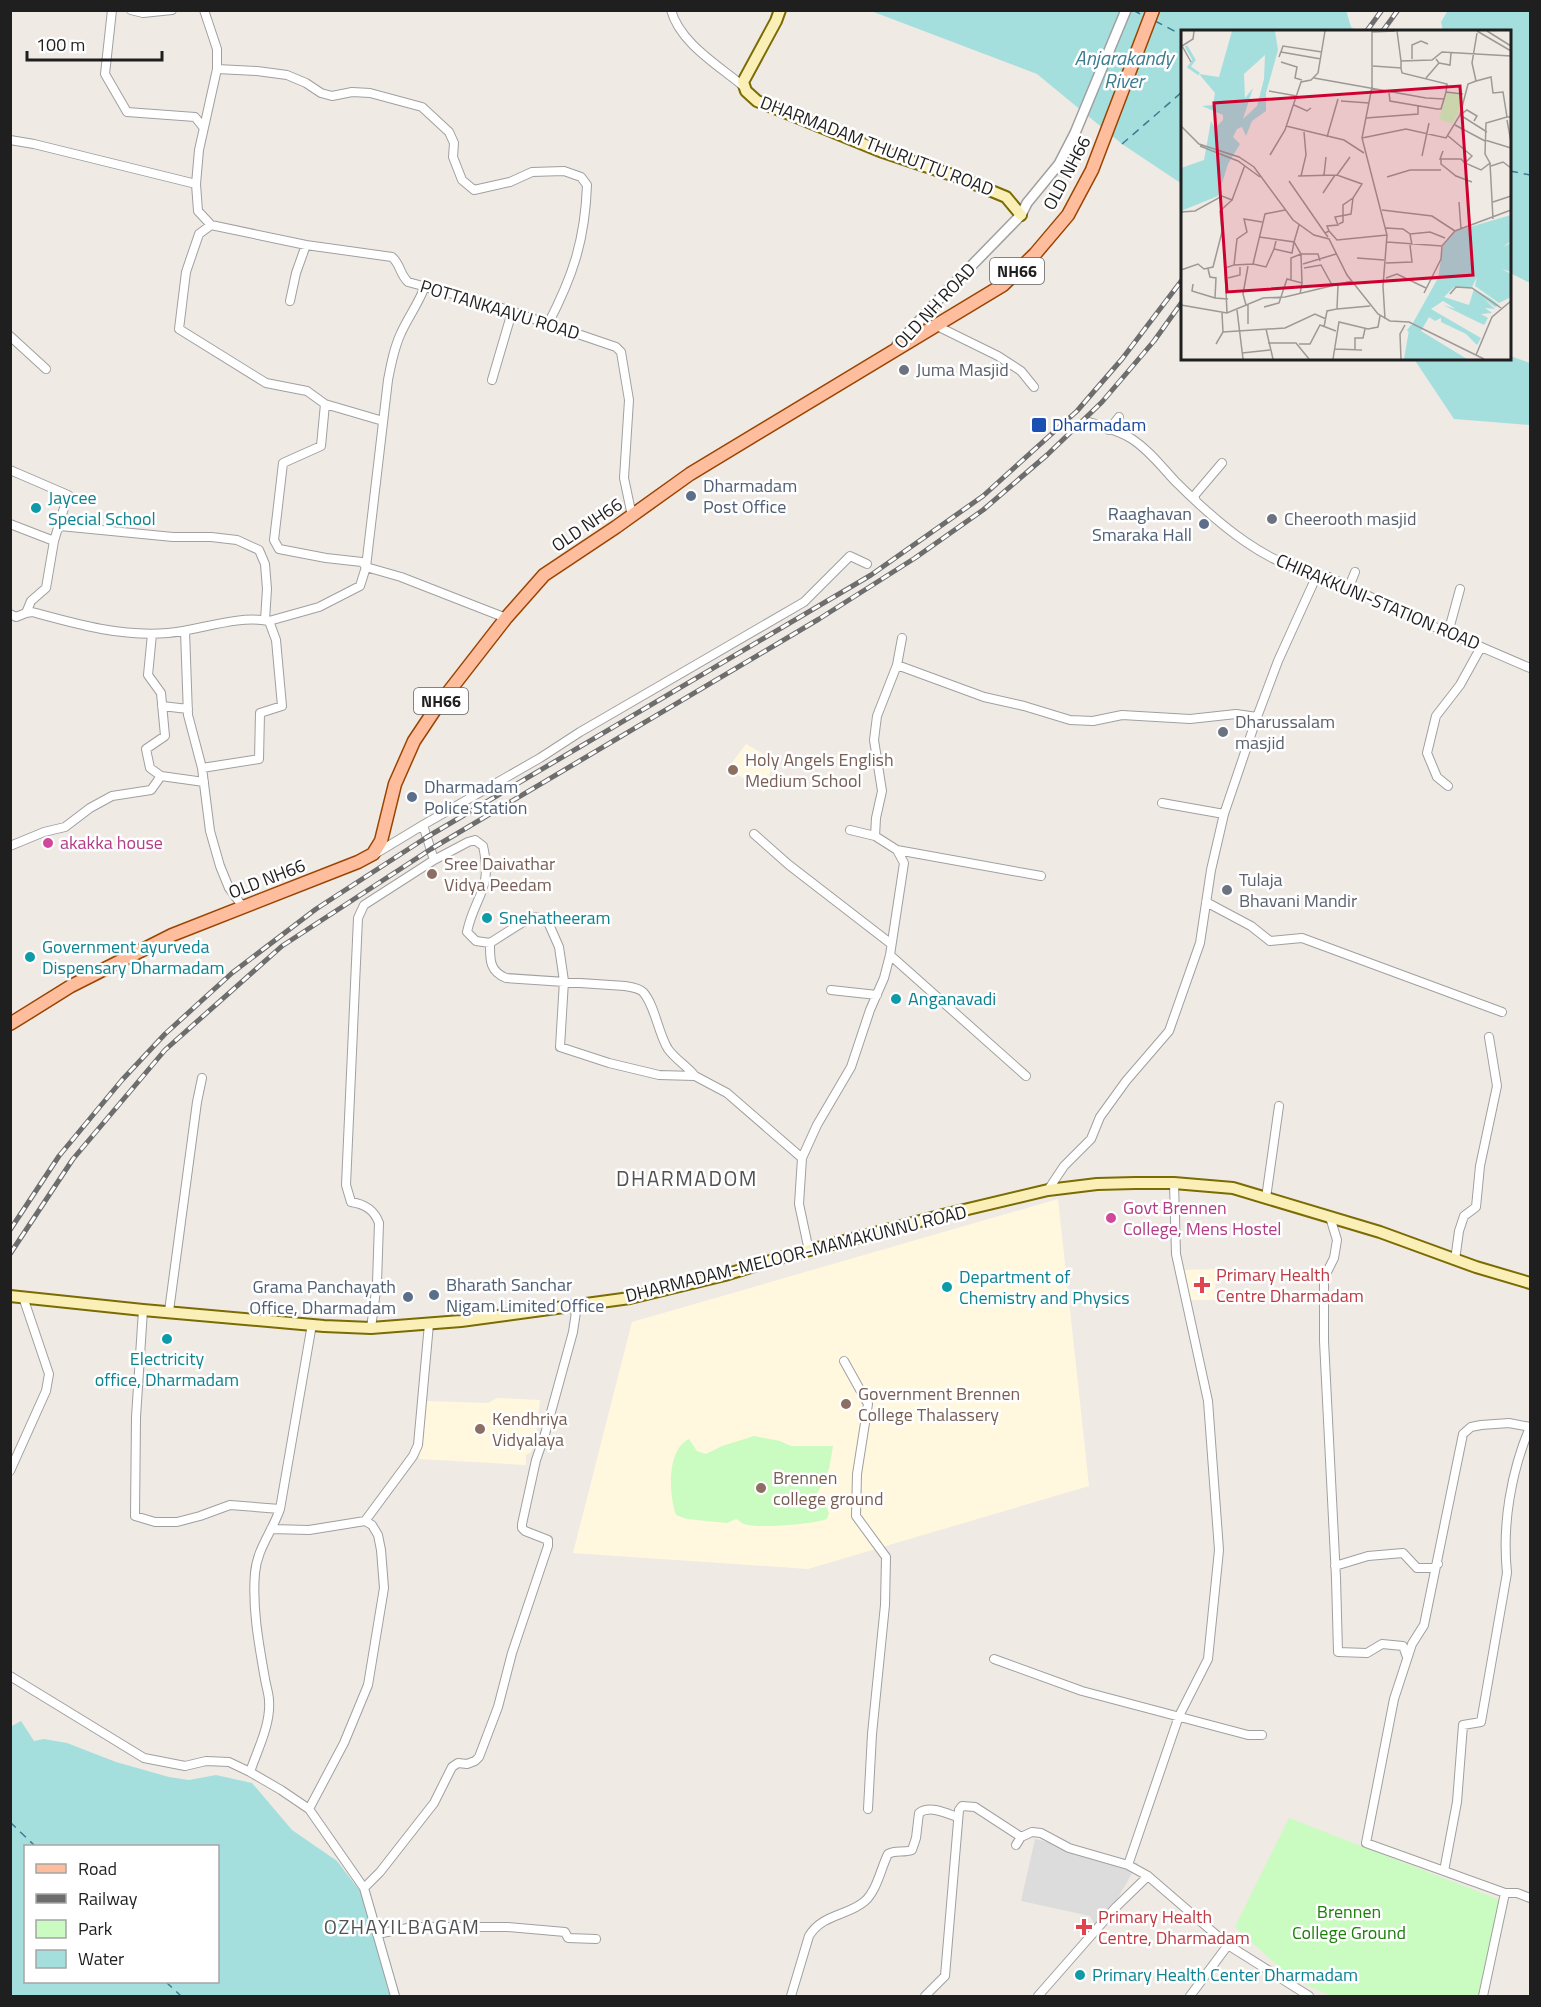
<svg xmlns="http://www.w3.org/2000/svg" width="1541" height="2007" viewBox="0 0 1541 2007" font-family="'Titillium Web',sans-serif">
<rect width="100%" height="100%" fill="#f0eae5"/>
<!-- residential -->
<path fill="#dddcdc" d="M1035 1839 1138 1863 1098 1933 1090 1916 1021 1901Z"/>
<!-- education -->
<path fill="#fff8df" d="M746 744 774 760 764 792 728 768Z
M1058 1199 1089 1486 808 1569 573 1553 632 1322Z
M1216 1269 1215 1300H1190L1185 1270Z
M497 1398 540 1400 536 1437 531 1452 526 1455V1465L419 1459 422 1440 424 1401 488 1403Z
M1077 1923 1091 1924 1088 1936H1080V1931H1076Z"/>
<!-- park -->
<path fill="#cafbc1" d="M754 1436 780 1441 791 1446H833L829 1469 817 1494 818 1502 826 1506 829 1513 827 1519C815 1524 756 1529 744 1524 741 1523 739 1520 736 1519L727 1523 687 1519 676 1515C669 1495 666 1450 689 1439L697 1451 706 1454 722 1446Z
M1289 1818 1500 1900 1478 1996H1331L1290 1977 1235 1927Z"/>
<!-- water -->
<path fill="#a4dfde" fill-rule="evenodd" d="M1346 10 1351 27 1357 31 1182 32V184L1122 144 1037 74 871 11Z
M1448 10 1530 11V283L1510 273V32L1443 31 1441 22Z
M1510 356 1530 363V425L1454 419 1414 359 1510 358Z
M21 1721 34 1741 44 1739 67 1743 116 1762 169 1777 189 1780 216 1775 252 1783 292 1830 337 1861 363 1895 392 1996H11L10 1727ZM26 1846H218V1982H26Z"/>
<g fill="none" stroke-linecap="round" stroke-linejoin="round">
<!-- ferry -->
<path stroke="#3d7b91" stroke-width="1.5" stroke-dasharray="8 6" stroke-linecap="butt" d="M1133 10 1146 17
M1155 21 1182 35
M1122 144 1182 92
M1510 171 1530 175
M10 1822 35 1846
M166 1982 181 1996"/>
<defs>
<path id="minor" d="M112 10 105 74 127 112 195 117 203 127
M131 10 143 13 172 10
M204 10 217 49V69L257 71 287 75 306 83 321 93 332 96 352 92 370 93 422 107 449 132 454 143 453 157 462 180 474 190 510 182 532 172 564 171 581 177 587 185C585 240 573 276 548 324
M671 10C680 43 718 65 743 86
M217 69 199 150 196 184 198 211 211 225 306 245 392 257C401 265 399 273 408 282L493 305 616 347 621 352 629 400 624 478 632 516
M10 140 34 144 196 184
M211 225 199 234 186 272 179 329 266 383 307 391 325 404
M290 301 296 273 306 245
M937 326 998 356 1021 371 1034 387
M10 336 46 369
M492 380 512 312
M1089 422C1103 427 1120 431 1132 439 1149 450 1161 466 1175 481 1216 522 1269 569 1329 577L1421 621 1530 668
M1109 430 1119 417
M10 470 68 495 54 541 46 588 31 601 26 613 16 617 10 614
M1196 501 1194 496 1222 463
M10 524 54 541
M60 526 173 537H211L237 540 259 550 265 564 267 589 265 620
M366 567 362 562 326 558 279 549 274 540 283 463 321 446 325 404 383 421
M366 567 388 380C391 364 394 348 401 333 408 317 419 303 425 286
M1349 587 1355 572
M26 613 32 612C76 624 121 637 168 633 201 630 236 615 269 621L319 607 360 586 366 567 401 577 506 618
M185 631 188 715 202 768 210 831 220 866 229 888 243 907
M1448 633 1460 589
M897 665 984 697 1024 706 1070 720 1093 721 1122 715 1190 719 1236 714 1257 717
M162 706 188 709
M202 768 259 759 260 713 282 706 276 640 269 621
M161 776 204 782
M1448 786 1437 777 1427 753 1436 716 1460 685 1481 647
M1162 803 1224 814
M423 825 540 758 580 732 804 602 850 556 867 564
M850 830 875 836
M754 834 789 865 890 943
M10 846 44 832 65 827 90 808 112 796 151 790 161 776 150 768 146 749 165 736 161 693 148 675 152 634
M897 850 1041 876
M434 860 468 842 475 840 483 846C493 890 475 895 467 932L476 941 490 943 531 917 541 918 548 922 559 947 564 981 560 1047 609 1063 659 1075 695 1076 727 1093 802 1158 817 1125 851 1067 870 1010 884 978 890 955 904 863 897 850 875 836 876 818 882 791 874 740 877 716 897 665 902 638
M1206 902 1251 926 1270 941 1302 938 1502 1012
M490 943C490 959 489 971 506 978L625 986C631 987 639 988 643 992 655 1005 658 1033 668 1049 675 1059 687 1066 695 1076
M890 955 1026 1076
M831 990 877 995
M802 1158 799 1204 809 1251
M1174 1183 1176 1254 1208 1401 1219 1550 1208 1659 1179 1716 1128 1865 1148 1876 1228 1945 1309 1996
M1048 1190 1064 1166 1091 1139 1100 1117 1126 1081 1169 1031 1200 943 1211 870 1224 814 1257 717 1278 661 1317 575
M1266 1198 1279 1106
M1330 1217 1337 1240 1334 1258 1324 1278V1341L1336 1578 1338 1652 1367 1653 1382 1644 1403 1646 1407 1657
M1455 1260 1459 1231 1464 1216 1476 1207 1480 1166 1497 1086 1489 1037
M143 1310 136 1417 135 1516 155 1522H177L200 1516 230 1505 280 1509
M169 1311 197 1102 202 1078
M312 1324 280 1509C272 1532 257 1549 255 1573 252 1608 259 1645 265 1679 266 1686 269 1694 269 1701 271 1724 257 1751 250 1772L281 1790 309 1809 364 1888 395 1996
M371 1328 377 1283 379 1223C374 1209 364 1204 351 1202L346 1185 358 918 364 905 434 860 423 825 375 854
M844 1361 868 1404 857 1474 856 1516 886 1557 885 1605 872 1734 868 1809
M10 1471 46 1391 49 1374 23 1297
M271 1529 309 1530 365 1521 413 1456 418 1445 429 1324
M1335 1566 1368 1556 1403 1553 1417 1568H1433L1438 1564
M994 1659 1082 1691 1248 1735H1262
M10 1676 144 1758 185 1766 206 1761 229 1762 250 1772
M309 1809 344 1743 368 1685 384 1588 381 1550 378 1535 372 1525 365 1521
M1016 1845 1021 1837 1032 1832 1041 1833 1069 1848 1128 1865
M1444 1871 1366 1843 1394 1699 1412 1644 1424 1625 1463 1434 1471 1427 1481 1425 1509 1423 1530 1427C1511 1472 1502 1524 1507 1573L1481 1722 1463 1725 1457 1802 1444 1871 1505 1893 1483 1996
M364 1888 380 1872 434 1803 452 1767 458 1763 467 1764 475 1761 479 1757 498 1707 512 1653 548 1546V1540L525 1531 522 1528V1524L536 1460 545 1434 573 1332 577 1305
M1505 1893H1517L1530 1898
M377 1934 413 1927H507L565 1932 568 1938 596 1939
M791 1996 809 1936C822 1914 848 1916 865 1901 877 1890 881 1868 888 1854 896 1850 903 1853 912 1850L916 1838 919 1813C930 1805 946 1813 957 1817
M925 1996 945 1976 959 1810 962 1806 975 1807 1021 1837
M1038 1996 1116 1907 1148 1876
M1190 1996 1228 1945"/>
<path id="tertiary" d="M897 345 939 299 1021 215 1027 203 1059 164 1075 133 1126 10"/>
<path id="secondary" d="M780 10 776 21 743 82 746 91 757 101 880 151 955 176 1006 197 1021 215
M10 1296 143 1310 324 1326 371 1328 461 1321 630 1298 725 1275 783 1257 947 1214 1048 1190 1097 1184 1135 1183H1174L1233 1188 1380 1232 1476 1267 1530 1283"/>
<path id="primary" d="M10 1024 71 986 172 935 358 862 373 854 381 841 395 784 414 741 436 708 506 618 544 575 616 527 690 474 1003 285 1035 254 1068 215 1092 170 1153 10"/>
</defs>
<!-- minor casing -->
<use href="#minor" stroke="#a0a0a0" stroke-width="10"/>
<!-- tertiary casing -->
<use href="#tertiary" stroke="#a0a0a0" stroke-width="12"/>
<!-- secondary casing -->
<use href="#secondary" stroke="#7a6b02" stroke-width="14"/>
<!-- primary casing -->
<use href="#primary" stroke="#9a4400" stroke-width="15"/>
<!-- minor -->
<use href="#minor" stroke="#fff" stroke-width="8"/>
<!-- tertiary -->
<use href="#tertiary" stroke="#fff" stroke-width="9"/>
<!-- secondary -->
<use href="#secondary" stroke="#fbefb8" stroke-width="10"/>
<!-- primary -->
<use href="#primary" stroke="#febd9c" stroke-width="12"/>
<defs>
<path id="rail" d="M1366 32 1382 10
M1382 32 1398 10
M10 1230 59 1156 122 1080 165 1034 232 973 316 909 427 837 871 575 983 496 1077 411 1122 359 1182 280
M10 1254 73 1159 165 1050 282 946 431 849 819 619 915 558 983 510 1047 455 1102 402 1154 341 1182 302"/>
</defs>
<!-- rail casing -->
<use href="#rail" stroke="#6d6d6d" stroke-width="5"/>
<!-- rail -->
<use href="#rail" stroke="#fff" stroke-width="3" stroke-dasharray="9" stroke-linecap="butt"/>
</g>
<!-- markers -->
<g fill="#6b7280" stroke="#fff" stroke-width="2">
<circle cx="904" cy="370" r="6"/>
<circle cx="1272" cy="519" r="6"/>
<circle cx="1223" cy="732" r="6"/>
<circle cx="1227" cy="890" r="6"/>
</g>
<rect fill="#1a4fb4" stroke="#fff" stroke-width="2" x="1031" y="417" width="16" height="16" rx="3"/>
<g fill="#5c6f8a" stroke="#fff" stroke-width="2">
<circle cx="691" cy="496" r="6"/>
<circle cx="1204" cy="524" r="6"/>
<circle cx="412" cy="797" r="6"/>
<circle cx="434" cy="1295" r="6"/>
<circle cx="408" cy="1297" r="6"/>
</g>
<g fill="#0f9aa8" stroke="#fff" stroke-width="2">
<circle cx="36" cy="508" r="6"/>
<circle cx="487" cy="918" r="6"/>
<circle cx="30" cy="957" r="6"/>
<circle cx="896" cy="999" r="6"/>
<circle cx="947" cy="1287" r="6"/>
<circle cx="167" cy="1339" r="6"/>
<circle cx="1080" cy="1975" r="6"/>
</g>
<g fill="#8d6e63" stroke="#fff" stroke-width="2">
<circle cx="733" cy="770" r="6"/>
<circle cx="432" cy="874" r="6"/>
<circle cx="846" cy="1404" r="6"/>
<circle cx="480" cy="1429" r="6"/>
<circle cx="761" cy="1488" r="6"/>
</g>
<g fill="#d1479c" stroke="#fff" stroke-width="2">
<circle cx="48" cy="843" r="6"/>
<circle cx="1111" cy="1218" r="6"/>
</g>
<g fill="#e0444e" stroke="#fff" stroke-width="2">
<path d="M1199 1276h6v6h6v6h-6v6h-6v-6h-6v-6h6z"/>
<path d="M1081 1918h6v6h6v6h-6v6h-6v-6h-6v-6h6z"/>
</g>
<g text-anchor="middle" stroke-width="5" stroke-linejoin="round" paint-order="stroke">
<!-- shield labels -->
<g fill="#fff" stroke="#626262" stroke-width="1.5">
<rect x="990" y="258" width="54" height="26" rx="4.5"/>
<rect x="414" y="688" width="54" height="26" rx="4.5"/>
</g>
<g font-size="16" font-weight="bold" fill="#1f1f1f">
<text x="1017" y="277">NH66</text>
<text x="441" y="707">NH66</text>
</g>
<!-- street labels -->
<g font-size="18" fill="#1f1f1f" stroke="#fff">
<text transform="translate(877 146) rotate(21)" y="6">DHARMADAM THURUTTU ROAD</text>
<text transform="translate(1067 173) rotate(-62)" y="6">OLD NH66</text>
<text transform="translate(935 306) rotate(-47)" y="6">OLD NH ROAD</text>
<text transform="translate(500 310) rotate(17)" y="6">POTTANKAAVU ROAD</text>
<text transform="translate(587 525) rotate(-34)" y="6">OLD NH66</text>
<text transform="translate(1378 602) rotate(23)" y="6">CHIRAKKUNI-STATION ROAD</text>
<text transform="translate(267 879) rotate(-21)" y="6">OLD NH66</text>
<text transform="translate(796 1254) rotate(-14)" y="6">DHARMADAM-MELOOR-MAMAKUNNU ROAD</text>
</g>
<!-- worship labels -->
<g font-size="18" fill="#5b616d" stroke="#fff" text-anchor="start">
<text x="916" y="376">Juma Masjid</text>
<text x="1284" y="525">Cheerooth masjid</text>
<text x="1235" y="728">Dharussalam<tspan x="1235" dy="21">masjid</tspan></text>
<text x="1239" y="886">Tulaja<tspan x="1239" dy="21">Bhavani Mandir</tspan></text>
</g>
<!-- transit labels -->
<g font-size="18" fill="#164399" stroke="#fff" text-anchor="start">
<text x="1052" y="431">Dharmadam</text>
</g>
<!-- service labels -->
<g font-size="18" fill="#4e5e75" stroke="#fff" text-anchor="start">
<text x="703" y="492">Dharmadam<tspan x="703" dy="21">Post Office</tspan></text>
<text x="1192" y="520" text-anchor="end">Raaghavan<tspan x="1192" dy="21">Smaraka Hall</tspan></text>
<text x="424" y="793">Dharmadam<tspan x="424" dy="21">Police Station</tspan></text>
<text x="446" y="1291">Bharath Sanchar<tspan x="446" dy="21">Nigam Limited Office</tspan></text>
<text x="396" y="1293" text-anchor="end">Grama Panchayath<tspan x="396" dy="21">Office, Dharmadam</tspan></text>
</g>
<!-- culture labels -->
<g font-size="18" fill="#0d838f" stroke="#fff" text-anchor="start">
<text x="48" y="504">Jaycee<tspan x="48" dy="21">Special School</tspan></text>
<text x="499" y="924">Snehatheeram</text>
<text x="42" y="953">Government ayurveda<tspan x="42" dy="21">Dispensary Dharmadam</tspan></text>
<text x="908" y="1005">Anganavadi</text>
<text x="959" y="1283">Department of<tspan x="959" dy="21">Chemistry and Physics</tspan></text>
<text x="167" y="1365" text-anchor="middle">Electricity<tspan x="167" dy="21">office, Dharmadam</tspan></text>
<text x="1092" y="1981">Primary Health Center Dharmadam</text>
</g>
<!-- education labels -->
<g font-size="18" fill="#785e54" stroke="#fff" text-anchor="start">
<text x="745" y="766">Holy Angels English<tspan x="745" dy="21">Medium School</tspan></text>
<text x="444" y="870">Sree Daivathar<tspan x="444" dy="21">Vidya Peedam</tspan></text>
<text x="858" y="1400">Government Brennen<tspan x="858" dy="21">College Thalassery</tspan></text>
<text x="492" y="1425">Kendhriya<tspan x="492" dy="21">Vidyalaya</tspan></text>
<text x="773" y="1484">Brennen<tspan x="773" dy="21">college ground</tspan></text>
</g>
<!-- hotel labels -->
<g font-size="18" fill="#b23c85" stroke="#fff" text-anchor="start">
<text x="60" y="849">akakka house</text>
<text x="1123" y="1214">Govt Brennen<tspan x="1123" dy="21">College, Mens Hostel</tspan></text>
</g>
<!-- health labels -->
<g font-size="18" fill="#be3a42" stroke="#fff" text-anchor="start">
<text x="1216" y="1281">Primary Health<tspan x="1216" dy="21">Centre Dharmadam</tspan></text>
<text x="1098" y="1923">Primary Health<tspan x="1098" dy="21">Centre, Dharmadam</tspan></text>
</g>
<!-- park labels -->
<g font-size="18" fill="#1a8109" stroke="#fff">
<text x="1349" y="1918">Brennen<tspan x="1349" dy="21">College Ground</tspan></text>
</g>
<!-- water labels -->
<g font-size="20" font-style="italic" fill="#3d7b91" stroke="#fff">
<text x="1124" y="65">Anjarakandy<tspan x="1124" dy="23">River</tspan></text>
</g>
<!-- neighbourhood labels -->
<g font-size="20" letter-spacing="1.5" fill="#525252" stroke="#fff">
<text x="402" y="1934">OZHAYILBAGAM</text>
</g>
<!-- quarter labels -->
<g font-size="21" letter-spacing="1.5" fill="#525252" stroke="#fff">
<text x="687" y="1186">DHARMADOM</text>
</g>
</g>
<!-- overview -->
<g transform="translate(1181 30)">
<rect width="330" height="330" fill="#f0eae5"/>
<path d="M266 62 282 65V75L271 94 258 89Z" fill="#cafbc1"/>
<path d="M51 1H94L97 20 85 63V81L71 91 65 106 61 97 56 99 52 107 59 114 47 134 37 166 0 181V138L23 130 30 91 34 98 42 90V85L21 76 32 75 34 63 18 44 38 47ZM84 25 83 49 76 76 62 89 72 58 64 68 63 44ZM330 185V211L322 217 330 213V242L321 239 330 244V267L318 273 294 256 296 247 291 257H273L263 267 288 275 293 259 309 268 318 275 314 277 302 268 314 279 304 278 311 283 300 284 307 288 303 295 262 275 275 279 262 271 250 279 300 308 296 315 285 304 260 292V288L254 291 248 287 240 301 286 329H223L228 300 257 248 262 216 275 201Z" fill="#a4dfde" fill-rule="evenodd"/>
<path fill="none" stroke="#a4dfde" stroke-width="3" d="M5 16 13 30 8 37 18 44M39 120 53 87 61 1M0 152 14 155 38 124M234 292 292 219 330 198M231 296 228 300 262 329"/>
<path fill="none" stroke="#9c9996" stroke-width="1.5" d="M191 1V57L181 108 206 205 202 256 204 289M216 1 220 31M296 1 330 21M306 1 330 16M191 2 214 1M296 3 291 33 295 51 310 47 312 63 322 62 326 87H330M0 14 10 32M1 16 12 9 13 1M100 22 140 29M98 27 102 16 141 22M231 29V15L240 11 247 14M100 32 116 37 114 48 121 50M258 33 269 35 270 23M192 36 220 38V31L251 30 261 22 330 26M220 38 221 43 266 54 265 62M133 48 245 68 263 69 265 62 282 64M245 48 258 33 255 29M88 61 116 66M208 63 209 71 256 79H260L263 69M160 71 188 73M113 75 126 81 130 78M185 88 237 84V76M326 90 330 112M293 91 296 86 286 80 279 85 306 102M274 95 304 111M0 96 18 114 58 127 73 137 112 190 133 205 148 209 166 245 197 284 209 291 228 292 303 329M105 96 163 110 183 123M266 105 291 126 284 133 300 140 309 133 304 124 305 93 326 87M146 107 157 69M181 108 225 99 265 108 279 85 287 54 295 51M304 110 330 118M19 116 57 131 79 147M262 121 259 129H280L284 133M89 125 104 100 120 52 130 50 137 43 144 1M241 126 248 93M260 129V134L275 146 291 152M309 133 312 189M310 136 322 132 330 138M143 145 145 127M156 145 169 127M117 146 156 145 181 154 172 168 170 184 154 187 157 195 146 196 148 201M120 146 125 125 123 102M206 147 229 140H260M108 151 144 203M142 163 154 145M278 172 280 199M312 172 330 166M201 180 251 186 274 201M0 182 14 181 41 166 51 170 64 135M158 194 162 192V175L172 168M118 195 113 212 120 224 121 253M205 198 222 199 229 204 231 215M229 204 249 202 264 208M78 207 113 212 111 223 93 219 95 211M147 207 144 203 148 201 156 210 206 205M206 212 261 216 274 201 330 180M120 224H137L139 231M176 228 203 230M205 233 231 232 229 215M72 234 85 237 93 219M122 234 155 224M53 235 72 234 84 184 104 180M123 238 140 235 151 255M27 239 29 247 35 248 34 268 47 269M0 240 17 234 23 239 32 237 41 202 39 181 51 170M47 248 59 245V237M205 248 216 244 245 258M110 250V228L120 224M12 254 11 261 34 268M243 263 260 229 261 216M269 264 275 257 291 258 320 278M67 274V294M0 275 46 283 82 268 104 267 171 251M65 275 62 264 67 236M83 277 98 273 106 249 121 253 119 264M156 279 189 276M56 280 62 329M46 283 44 238 53 235 56 209 66 202 63 189 81 192M143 297 146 281 156 279 157 255M85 299 92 329M42 302 104 298 134 284 145 289M87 313H115L128 329M35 314 42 302 41 283M118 314H129L139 295 155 301M154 319 181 320M174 320V308H182L184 299M61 323 89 320M295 325 311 287 330 271M152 329 158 292 187 299 197 297 199 286M220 329 219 304 224 295"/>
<path fill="#ce002f" fill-opacity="0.15" stroke="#ce002f" stroke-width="3" d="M279 56 292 245 46 262 33 73Z"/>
<rect width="330" height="330" fill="none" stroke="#1f1f1f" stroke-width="3"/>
</g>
<!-- border -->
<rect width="1541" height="2007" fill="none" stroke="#1f1f1f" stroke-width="24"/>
<!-- legend -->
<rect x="24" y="1845" width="195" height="138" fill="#ffffff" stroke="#a5a5a5" stroke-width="1.5"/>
<rect x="36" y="1864" width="30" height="9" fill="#febd9c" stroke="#a5a5a5" stroke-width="1.5"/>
<text x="78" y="1875" font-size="18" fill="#1f1f1f">Road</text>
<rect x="36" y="1894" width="30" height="9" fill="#6d6d6d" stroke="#a5a5a5" stroke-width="1.5"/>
<text x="78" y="1905" font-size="18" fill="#1f1f1f">Railway</text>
<rect x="36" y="1920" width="30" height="18" fill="#cafbc1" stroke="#a5a5a5" stroke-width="1.5"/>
<text x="78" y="1935" font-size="18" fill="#1f1f1f">Park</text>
<rect x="36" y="1950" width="30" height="18" fill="#a4dfde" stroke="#a5a5a5" stroke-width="1.5"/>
<text x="78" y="1965" font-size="18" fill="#1f1f1f">Water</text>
<!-- scale -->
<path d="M27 51v9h135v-9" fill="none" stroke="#1f1f1f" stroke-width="3"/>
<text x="36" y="51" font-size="18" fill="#1f1f1f" stroke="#ffffff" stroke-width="4.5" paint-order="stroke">100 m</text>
</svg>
